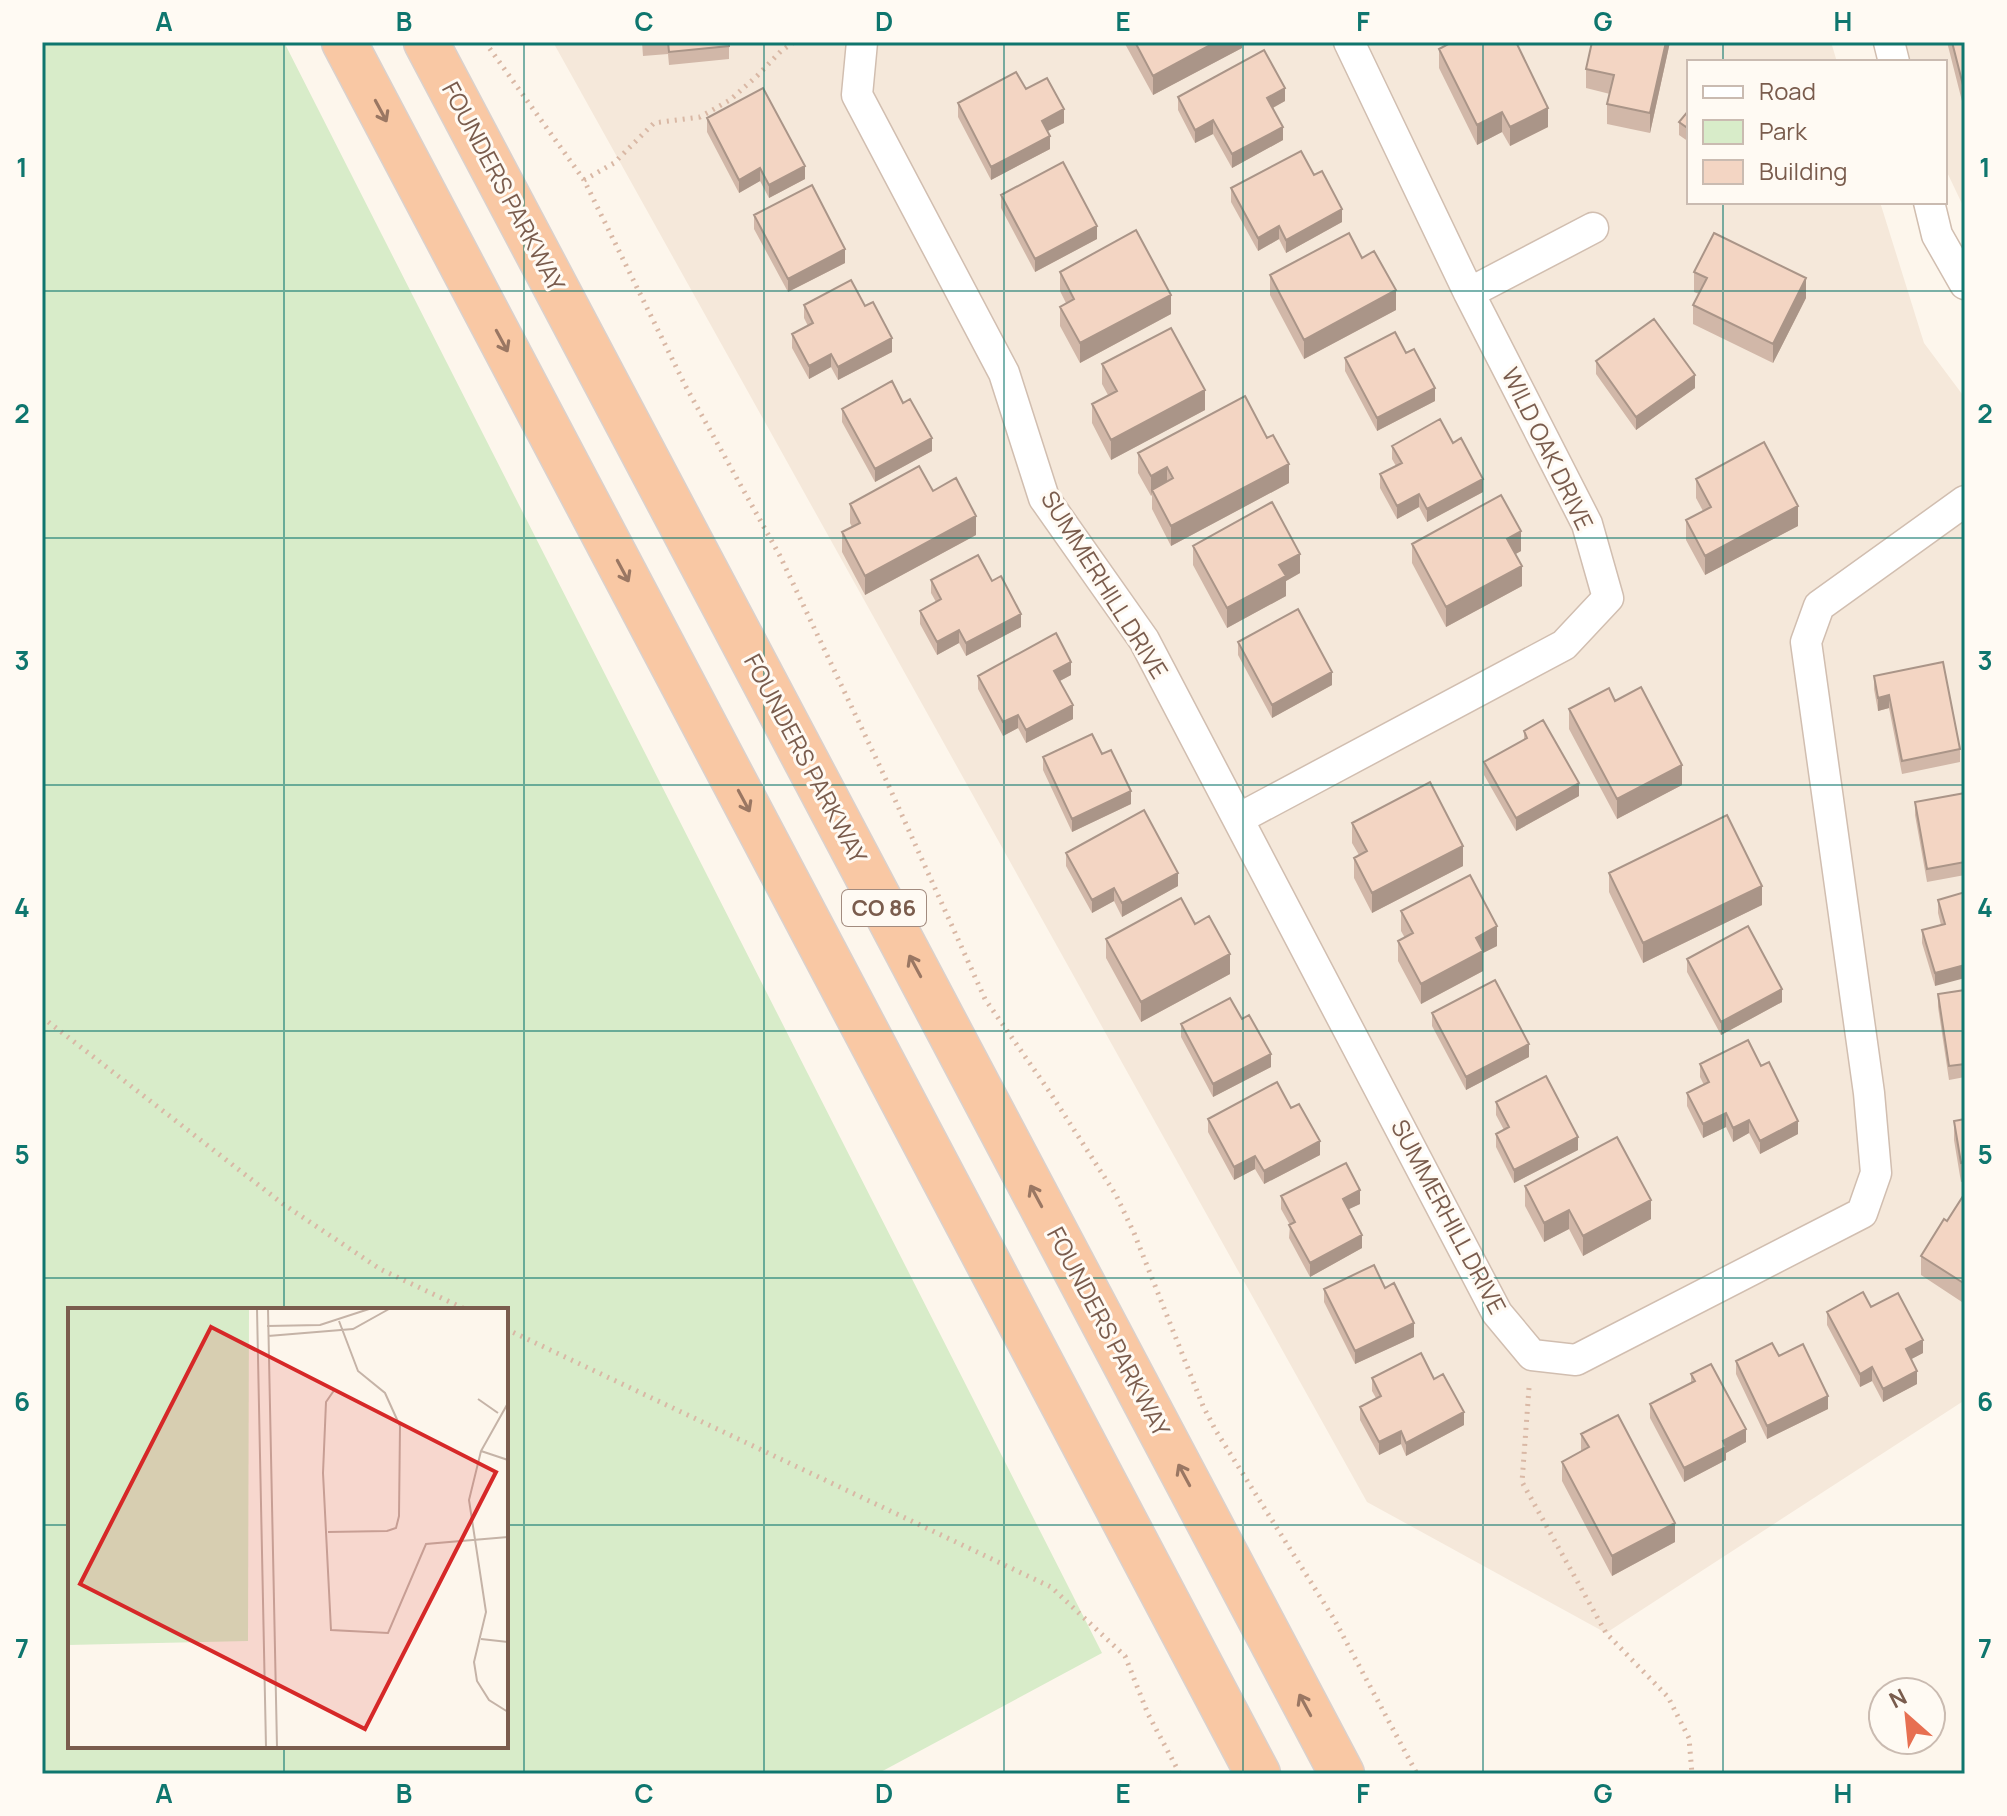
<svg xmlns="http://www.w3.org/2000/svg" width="2007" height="1816" viewBox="0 0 2007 1816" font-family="Manrope,sans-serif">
<rect width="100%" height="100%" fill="#fdf6ec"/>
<!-- residential -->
<path fill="#f5e8da" d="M553 42H1831L1837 62H1689V202H1880L1924 343 1965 398V1400L1606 1633 1367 1502Z
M1885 42H1965V210L1945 168V62H1895Z"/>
<!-- green -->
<path fill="#d8ecc9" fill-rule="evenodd" d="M42 42H284L1102 1653 877 1774H42ZM70 1310H506V1746H70Z"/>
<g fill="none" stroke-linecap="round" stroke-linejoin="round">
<defs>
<path id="minor" d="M862 42 857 95 1004 373 1044 498 1144 640 1497 1313 1532 1355 1576 1360 1862 1213 1876 1173 1869 1093 1806 642 1819 606 1965 501
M1889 42 1894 62
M1929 202 1937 235 1965 284
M1469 293 1593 228
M1238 819 1564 645 1608 598 1587 524 1469 293 1349 42"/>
<path id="trunk" d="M344 42 1258 1774
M426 42 1342 1774"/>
</defs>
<!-- minor casing -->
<use href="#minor" stroke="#d1beb0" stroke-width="33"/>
<!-- trunk casing -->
<use href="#trunk" stroke="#dad1cd" stroke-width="47"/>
<!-- path -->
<path stroke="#d9b8a5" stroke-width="5" stroke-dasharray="2 6" stroke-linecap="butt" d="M485 42 584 180 686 387 780 556 882 771 985 999 1049 1091 1116 1195 1134 1233 1203 1406 1216 1431 1334 1619 1417 1774
M584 180 614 163 654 123 700 117 730 100 757 76 781 51 794 42
M42 1017 283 1204 380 1269 467 1310
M506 1329 1051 1587 1125 1656 1148 1714 1180 1774
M1529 1388 1522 1482 1606 1633 1668 1697 1689 1738 1692 1774"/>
<!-- minor -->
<use href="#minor" stroke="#fff" stroke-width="30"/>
<!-- trunk -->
<use href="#trunk" stroke="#f9c8a4" stroke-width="44"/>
</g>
<!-- wall -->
<path fill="#d1b7a8" d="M642 42H729V59L669 65 668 54 643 56Z
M1124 42H1242V48L1153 95Z
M1592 42H1670L1650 133 1607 124V104L1610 94 1586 88V69Z
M1947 42H1965V104L1963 105Z
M1439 49 1548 127 1510 146 1502 132 1477 145 1439 68Z
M1026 89 1064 123 1047 131 1050 149 991 180 958 117V103Z
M1178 97 1285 101 1273 108 1283 140 1232 168 1213 134 1195 143 1178 110Z
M1689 110V142L1679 135V122Z
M707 118 805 179 769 198 760 181 739 193 707 132Z
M1314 175 1342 222 1286 253 1279 239 1258 251 1231 202V188Z
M1001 195 1097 239 1035 272 1001 208Z
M754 215 845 263 788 292 754 229Z
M1362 258 1396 310 1304 359 1270 295V275Z
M1060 272 1171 314 1080 363 1060 326V307L1066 303 1060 291Z
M1694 272 1806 298 1773 363 1693 324V305L1699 294 1694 292Z
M804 305 865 306 892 352 838 380 831 367 809 379 792 348V334L808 326 804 318Z
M1406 353 1435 401 1377 431 1345 371V358Z
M1596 361 1695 388 1636 430 1596 374Z
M1102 364 1205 410 1111 460 1092 423V404L1108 395 1102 384Z
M903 403 932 451 875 482 842 422V409Z
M1453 443 1483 492 1427 522 1419 507 1397 519 1380 488V474L1396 466 1392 459V446Z
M1138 453 1289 483 1171 546 1152 509V495L1151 496 1138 473Z
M1696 479 1798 526 1705 575 1686 540V520L1703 511 1696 498Z
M933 491 976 535 865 595 842 552V532L852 527 850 523V504Z
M1412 544 1521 551 1515 554 1522 586 1446 627 1412 563Z
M1193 546 1300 573 1286 581V596L1227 628 1193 565Z
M931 580 992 581 1021 627 966 656 959 643 937 655 920 624V611L936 602 931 593Z
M1965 585V604L1962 600V587Z
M1238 642 1332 685 1272 718 1238 655Z
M1071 675 1060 681 1073 719 1026 743 1018 728 1003 736 978 689V676Z
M1874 676 1960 749V762L1902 774 1889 708 1878 711 1874 689Z
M1615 701 1682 785 1617 819 1569 729V709Z
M1524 731 1579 796 1516 831 1484 775V762L1524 740Z
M1102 754 1131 804 1072 832 1043 770V757Z
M1965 793V875L1927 882 1915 815V802Z
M1352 823 1463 866 1372 913 1354 878V858L1359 855 1352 843Z
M1066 853 1178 886 1122 917 1114 901 1092 913 1066 866Z
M1609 873 1762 905 1643 963 1609 892Z
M1965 892 1935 986 1922 943V930L1941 925 1938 913V900Z
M1401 911 1497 946 1483 953V971L1421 1004 1398 961V941L1405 938 1401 931Z
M1195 924 1230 974 1141 1022 1106 958V939Z
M1687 959 1782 1002 1721 1035 1687 972Z
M1965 990V1077L1949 1080 1938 1007V994Z
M1432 1013 1529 1057 1466 1090 1432 1026Z
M1242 1019 1271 1067 1213 1097 1181 1037V1024Z
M1700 1064 1798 1134 1760 1154 1749 1133 1733 1142 1726 1127 1703 1138 1687 1106V1093L1704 1085 1700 1077Z
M1496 1102 1578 1150 1514 1183 1496 1147V1134L1504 1130 1496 1115Z
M1291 1108 1320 1155 1264 1184 1255 1169 1234 1180 1208 1132V1119Z
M1965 1119V1181L1961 1182 1954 1140V1121Z
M1525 1186 1651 1219 1583 1256 1569 1229 1544 1242 1525 1206Z
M1965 1193V1304L1921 1275V1256L1947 1221Z
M1281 1196 1360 1204 1348 1209 1362 1248 1310 1277 1289 1238 1290 1225 1281 1209Z
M1385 1288 1414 1337 1355 1364 1324 1302V1289Z
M1871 1307 1923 1353 1911 1359 1917 1384 1883 1402 1872 1381 1860 1387 1827 1325V1312Z
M1779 1356 1828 1409 1767 1439 1736 1374V1361Z
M1691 1374 1746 1442 1726 1453V1460L1684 1482 1650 1418V1404L1691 1383Z
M1372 1378 1434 1379 1464 1425 1406 1456 1401 1444 1379 1455 1360 1420V1407L1376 1398 1372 1391Z
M1581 1434 1675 1542 1612 1576 1562 1481V1462L1581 1451Z"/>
<!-- shaded-wall -->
<path fill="#aa9588" d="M1216 42H1242V48L1153 95V76Z
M1666 42H1670L1650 133V113Z
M1963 85H1965V104L1963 105Z
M1285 88V101L1267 111V98Z
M1548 108V127L1510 146V127Z
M1064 109V123L1042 134V121Z
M1502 112V132L1477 145V125Z
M1213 120V134L1195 143V130Z
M1283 127V140L1232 168V154Z
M1050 136V149L991 180V167Z
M805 166V179L769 198V185Z
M760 168V181L739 193V180Z
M1342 209V222L1286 253V240Z
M1097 226V239L1035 272V259Z
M1279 226V239L1258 251V238Z
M845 249V263L788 292V279Z
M1806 278V298L1773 363V344Z
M1396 290V310L1304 359V340Z
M1171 295V314L1080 363V343Z
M892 338V352L838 380V367Z
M831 354V367L809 379V366Z
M1695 375V388L1636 430V417Z
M1435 388V401L1377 431V418Z
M1205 390V410L1111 460V440Z
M932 438V451L875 482V469Z
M1289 464V483L1171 546V526Z
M1167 467V487L1152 490 1151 496V476Z
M1483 479V492L1427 522V509Z
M1419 494V507L1397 519V506Z
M1798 506V526L1705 575V556Z
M976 516V535L865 595V576Z
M1521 531V551L1507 559V539Z
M1300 554V573L1286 581V596L1227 628V608L1279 565Z
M1522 566V586L1446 627V607Z
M1021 614V627L966 656V643Z
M959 630V643L937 655V642Z
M1071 662V675L1054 684V671Z
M1332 672V685L1272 718V705Z
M1889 695V708L1878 711V698Z
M1073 705V719L1026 743V730Z
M1018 715V728L1003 736V722Z
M1682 765V785L1617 819V799Z
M1579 783V796L1516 831V818Z
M1131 791V804L1072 832V819Z
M1463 846V866L1372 913V893Z
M1178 873V886L1122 917V903Z
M1762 886V905L1643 963V943Z
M1114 888V901L1092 913V900Z
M1497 926V946L1483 953V971L1421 1004V984L1476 938Z
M1230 954V974L1141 1022V1002Z
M1965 965V978L1935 986V973Z
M1782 989V1002L1721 1035V1022Z
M1529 1044V1057L1466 1090V1077Z
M1271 1054V1067L1213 1097V1084Z
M1726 1113V1127L1703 1138V1124Z
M1749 1120V1133L1733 1142V1128Z
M1798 1121V1134L1760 1154V1141Z
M1578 1137V1150L1514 1183V1170Z
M1320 1141V1155L1264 1184V1171Z
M1255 1156V1169L1234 1180V1167Z
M1360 1190V1204L1343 1212V1199Z
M1651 1200V1219L1583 1256V1236Z
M1569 1210V1229L1544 1242V1223Z
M1362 1235V1248L1310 1277V1263Z
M1414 1323V1337L1355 1364V1351Z
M1923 1340V1353L1906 1362V1349Z
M1872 1367V1381L1860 1387V1374Z
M1917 1371V1384L1883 1402V1389Z
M1828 1396V1409L1767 1439V1426Z
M1464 1412V1425L1406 1456V1443Z
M1746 1429V1442L1726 1453V1460L1684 1482V1468L1723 1441Z
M1401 1431V1444L1379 1455V1442Z
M1675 1523V1542L1612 1576V1556Z"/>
<!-- building -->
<path fill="#f3d5c3" stroke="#aa9588" stroke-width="2" d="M668 42H729V46L669 52Z
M1135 42H1216L1153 76Z
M1452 42H1516L1548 108 1510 127 1502 112 1477 125 1439 49Z
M1592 42H1666L1650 113 1607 104 1614 75 1586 69Z
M1952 42H1965V85H1963Z
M1264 50 1285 88 1267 98 1283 127 1232 154 1213 120 1195 130 1178 97Z
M1016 72 1026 89 1047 78 1064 109 1042 121 1050 136 991 167 958 103Z
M763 88 805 166 769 185 760 168 739 180 707 118Z
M1689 110V129L1679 122Z
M1301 151 1314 175 1322 171 1342 209 1286 240 1279 226 1258 238 1231 188Z
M1063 162 1097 226 1035 259 1001 195Z
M812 185 845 249 788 279 754 215Z
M1136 230 1171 295 1080 343 1060 307 1074 299 1060 272Z
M1349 233 1362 258 1374 251 1396 290 1304 340 1270 275Z
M1714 233 1806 278 1773 344 1693 305 1707 278 1694 272Z
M851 280 865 306 873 302 892 338 838 367 831 354 809 366 792 334 813 323 804 305Z
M1654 319 1695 375 1636 417 1596 361Z
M1171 328 1205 390 1111 440 1092 404 1117 391 1102 364Z
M1395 332 1406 353 1414 349 1435 388 1377 418 1345 358Z
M892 381 903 403 910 399 932 438 875 469 842 409Z
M1245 396 1267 438 1273 435 1289 464 1171 526 1152 490 1173 478 1167 467 1151 476 1138 453Z
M1440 419 1453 443 1461 438 1483 479 1427 509 1419 494 1397 506 1380 474 1402 463 1392 446Z
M1764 442 1798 506 1705 556 1686 520 1711 507 1696 479Z
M919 466 933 491 956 478 976 516 865 576 842 532 860 523 850 504Z
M1501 495 1521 531 1507 539 1522 566 1446 607 1412 544Z
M1272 502 1300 554 1279 565 1286 576 1227 608 1193 546Z
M978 555 992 581 1001 576 1021 614 966 643 959 630 937 642 920 611 941 599 931 580Z
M1298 609 1332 672 1272 705 1238 642Z
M1056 633 1071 662 1054 671 1073 705 1026 730 1018 715 1003 722 978 676Z
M1943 662 1960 749 1902 761 1889 695 1878 698 1874 676Z
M1641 687 1682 765 1617 799 1569 709 1609 688 1615 701Z
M1543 720 1579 783 1516 818 1484 762 1527 738 1524 731Z
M1092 734 1102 754 1111 750 1131 791 1072 819 1043 757Z
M1430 782 1463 846 1372 893 1354 858 1367 851 1352 823Z
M1965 793V862L1927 869 1915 802Z
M1144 810 1178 873 1122 903 1114 888 1092 900 1066 853Z
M1727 815 1762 886 1643 943 1609 873Z
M1470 875 1497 926 1476 938 1483 951 1421 984 1398 941 1413 933 1401 911Z
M1965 892V965L1935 973 1922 930 1945 924 1938 900Z
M1181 898 1195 924 1209 916 1230 954 1141 1002 1106 939Z
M1748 926 1782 989 1721 1022 1687 959Z
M1495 980 1529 1044 1466 1077 1432 1013Z
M1965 990V1064L1949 1066 1938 994Z
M1230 998 1242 1019 1249 1015 1271 1054 1213 1084 1181 1024Z
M1748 1040 1761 1066 1769 1062 1798 1121 1760 1141 1749 1120 1733 1128 1726 1113 1703 1124 1687 1093 1709 1082 1700 1064Z
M1546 1076 1578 1137 1514 1170 1496 1134 1509 1127 1496 1102Z
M1277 1082 1291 1108 1299 1104 1320 1141 1264 1171 1255 1156 1234 1167 1208 1119Z
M1965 1119V1162L1961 1163 1954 1121Z
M1617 1137 1651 1200 1583 1236 1569 1210 1544 1223 1525 1186Z
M1346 1163 1360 1190 1343 1199 1362 1235 1310 1263 1289 1225 1295 1222 1281 1196Z
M1965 1193V1284L1921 1256 1944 1219 1947 1221Z
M1374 1265 1385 1288 1394 1283 1414 1323 1355 1351 1324 1289Z
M1863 1292 1871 1307 1898 1293 1923 1340 1906 1349 1917 1371 1883 1389 1872 1367 1860 1374 1827 1312Z
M1772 1343 1779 1356 1803 1344 1828 1396 1767 1426 1736 1361Z
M1421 1353 1434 1379 1443 1374 1464 1412 1406 1443 1401 1431 1379 1442 1360 1407 1381 1396 1372 1378Z
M1711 1364 1746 1429 1723 1441 1726 1447 1684 1468 1650 1404 1695 1381 1691 1374Z
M1618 1415 1675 1523 1612 1556 1562 1462 1589 1447 1581 1434Z"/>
<!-- one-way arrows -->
<defs><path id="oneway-shaft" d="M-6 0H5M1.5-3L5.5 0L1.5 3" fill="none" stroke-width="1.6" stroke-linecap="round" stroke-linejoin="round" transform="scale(2)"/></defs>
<g stroke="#9a7763">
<use href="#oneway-shaft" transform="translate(381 111) rotate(62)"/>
<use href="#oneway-shaft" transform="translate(502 341) rotate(62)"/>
<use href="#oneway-shaft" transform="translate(623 571) rotate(62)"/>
<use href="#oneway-shaft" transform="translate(744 801) rotate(62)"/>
<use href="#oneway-shaft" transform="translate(915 966) rotate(-118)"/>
<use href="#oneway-shaft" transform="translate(1036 1196) rotate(-118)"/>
<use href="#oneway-shaft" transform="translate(1184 1475) rotate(-118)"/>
<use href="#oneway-shaft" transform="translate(1305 1705) rotate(-118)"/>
</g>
<!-- grid -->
<path fill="none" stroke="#0f766e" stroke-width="2" stroke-opacity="0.55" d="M284 42V1310M524 42V1774M764 42V1774M1004 42V1774M1243 42V1774M1483 42V1774M1723 42V62M1723 202V1774M42 291H1965M42 538H1965M42 785H1965M42 1031H1965M42 1278H1965M42 1525H70M506 1525H1965M284 1746V1774"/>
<g text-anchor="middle" stroke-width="6" stroke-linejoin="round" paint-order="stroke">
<!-- shield labels -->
<rect fill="#fffaf3" stroke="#a28b7f" stroke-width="2" x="842" y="890" width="84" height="36" rx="6"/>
<g font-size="22" font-weight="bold" fill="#7a5c4d">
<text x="884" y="916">CO 86</text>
</g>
<!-- street labels -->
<g font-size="24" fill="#7a5c4d" stroke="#fffaf3">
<text transform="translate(503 187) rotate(62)" y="8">FOUNDERS PARKWAY</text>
<text transform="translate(1547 449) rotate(64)" y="8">WILD OAK DRIVE</text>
<text transform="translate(1104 585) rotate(58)" y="8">SUMMERHILL DRIVE</text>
<text transform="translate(805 759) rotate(62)" y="8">FOUNDERS PARKWAY</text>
<text transform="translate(1448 1217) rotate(62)" y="8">SUMMERHILL DRIVE</text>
<text transform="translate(1108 1332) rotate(62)" y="8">FOUNDERS PARKWAY</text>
</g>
</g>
<!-- overview -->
<g transform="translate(68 1308)">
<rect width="440" height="440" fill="#fdf6ec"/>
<path d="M0 1H181L180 333 0 337Z" fill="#d8ecc9"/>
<path fill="none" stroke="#c5b3a7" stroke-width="2" d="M189 1 198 439M200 1 209 439M199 18 252 17 301 1M200 28 285 21 321 1M267 81 258 94 255 165 263 322 320 325 358 236 440 229M410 91 430 105M440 95 413 143 401 192 418 304 406 354 409 373 421 392 440 404M413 143 440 152M260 224 319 223 328 220 331 208 332 118 317 85 290 63 271 13M413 331 440 334"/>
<path fill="#d62828" fill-opacity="0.15" stroke="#d62828" stroke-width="4" d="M143 19 428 164 297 421 12 276Z"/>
<rect width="440" height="440" fill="none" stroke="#7a5c4d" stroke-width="4"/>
</g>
<!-- border -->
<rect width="2007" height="1816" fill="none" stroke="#fffaf3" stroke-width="88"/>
<!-- legend -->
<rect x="1687" y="60" width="260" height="144" fill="#fffaf3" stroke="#cabbb1" stroke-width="2"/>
<rect x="1703" y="86" width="40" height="12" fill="#ffffff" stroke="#cabbb1" stroke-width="2"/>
<text x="1759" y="100" font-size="24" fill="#7a5c4d">Road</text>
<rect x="1703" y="120" width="40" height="24" fill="#d8ecc9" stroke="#cabbb1" stroke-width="2"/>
<text x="1759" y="140" font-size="24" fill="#7a5c4d">Park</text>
<rect x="1703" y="160" width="40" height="24" fill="#f3d5c3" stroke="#cabbb1" stroke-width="2"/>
<text x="1759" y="180" font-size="24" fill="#7a5c4d">Building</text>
<!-- north arrow -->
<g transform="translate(1907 1716) rotate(333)"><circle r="38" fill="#fffaf3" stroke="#cabbb1" stroke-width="2"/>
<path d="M0-6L14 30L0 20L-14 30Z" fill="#e76f51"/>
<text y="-12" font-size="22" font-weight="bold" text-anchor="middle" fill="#7a5c4d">N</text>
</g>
<rect x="44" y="44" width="1919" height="1728" fill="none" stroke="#0f766e" stroke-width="3"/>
<g font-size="26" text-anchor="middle" font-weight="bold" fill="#0f766e">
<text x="164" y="31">A</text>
<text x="404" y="31">B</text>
<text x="644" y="31">C</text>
<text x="884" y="31">D</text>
<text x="1123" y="31">E</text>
<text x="1363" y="31">F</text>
<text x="1603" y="31">G</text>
<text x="1843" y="31">H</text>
<text x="22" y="177">1</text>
<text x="1985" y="177">1</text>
<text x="22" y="423">2</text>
<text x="1985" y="423">2</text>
<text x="22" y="670">3</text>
<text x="1985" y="670">3</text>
<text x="22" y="917">4</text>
<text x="1985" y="917">4</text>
<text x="22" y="1164">5</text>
<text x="1985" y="1164">5</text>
<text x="22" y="1411">6</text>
<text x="1985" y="1411">6</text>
<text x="22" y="1658">7</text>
<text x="1985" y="1658">7</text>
<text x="164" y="1803">A</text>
<text x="404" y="1803">B</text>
<text x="644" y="1803">C</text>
<text x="884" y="1803">D</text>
<text x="1123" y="1803">E</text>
<text x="1363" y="1803">F</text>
<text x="1603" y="1803">G</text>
<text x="1843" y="1803">H</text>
</g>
</svg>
